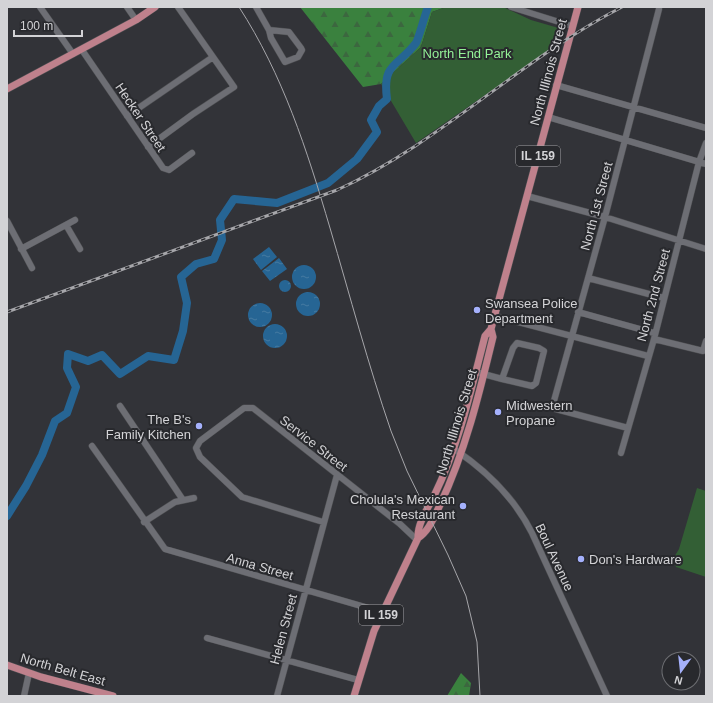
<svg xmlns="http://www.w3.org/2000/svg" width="713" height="703" viewBox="0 0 713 703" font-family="Arial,sans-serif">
<defs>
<pattern id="forest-firs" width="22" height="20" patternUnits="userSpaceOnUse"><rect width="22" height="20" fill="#3a813e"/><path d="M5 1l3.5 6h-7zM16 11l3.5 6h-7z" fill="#3c673f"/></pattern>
<pattern id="water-ripples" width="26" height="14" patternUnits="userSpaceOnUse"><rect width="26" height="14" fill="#266594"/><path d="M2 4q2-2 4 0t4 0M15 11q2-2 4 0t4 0" fill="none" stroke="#457aa2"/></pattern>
</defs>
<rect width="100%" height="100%" fill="#323338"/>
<!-- forest -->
<path fill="url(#forest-firs)" d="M300 7H446L432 12 421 47 381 84 363 87Z
M461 673 471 683 469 696H447Z"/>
<!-- park -->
<path fill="#335f35" d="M446 7H503L531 20 562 29 557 45 416 143 381 84 421 47 432 12Z
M697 488 706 491V577L676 567 673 559 679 549Z"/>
<!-- water -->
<path fill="url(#water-ripples)" d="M269 247 277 257 261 270 253 259Z
M279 258 287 269 270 281 262 271Z
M292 277a12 12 0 1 1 24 0a12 12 0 1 1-24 0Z
M279 286a6 6 0 1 1 12 0a6 6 0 1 1-12 0Z
M296 304a12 12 0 1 1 24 0a12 12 0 1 1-24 0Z
M248 315a12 12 0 1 1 24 0a12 12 0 1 1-24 0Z
M263 336a12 12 0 1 1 24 0a12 12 0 1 1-24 0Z"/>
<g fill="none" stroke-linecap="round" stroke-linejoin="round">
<!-- river -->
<path stroke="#266594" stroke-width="8" d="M7 516 26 486 42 455 55 421 67 413 76 387 67 368 68 354 88 361 102 355 120 374 148 356 174 360 183 331 187 303 181 277 196 264 214 259 222 240 220 220 234 199 277 203 328 183 357 159 377 132 371 120 379 106 387 99C382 62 398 67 416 43 419 38 425 14 428 7"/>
<defs>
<path id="minor" d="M40 7 73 54
M127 7 136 20
M256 7 269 30 289 32 301 48 302 50 298 57 285 62 271 38 269 30
M511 7 572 26
M82 50 163 168 169 170 192 153
M556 85 706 128
M127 116 213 57
M548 117 706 164
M148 147 193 114 234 87 178 7
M527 196 605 217 706 249
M7 221 32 268
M66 225 80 249
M21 249 75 220
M588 278 664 298
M578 312 654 333
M495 316 648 356
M654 339 703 351 706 341
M517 343 539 348 544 351 536 383 532 386 502 379 513 348Z
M476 372 502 379
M120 406 183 500
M628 428 552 408 605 217 659 9
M92 446 165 549 382 612
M454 449C487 471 514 497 532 533L607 696
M621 453 654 339 699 162 706 143
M144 522 175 502 194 498
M323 522 242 497 200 457 196 448 200 441 244 408H253L400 524 417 540
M207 638 358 680
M24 696 29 673
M277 696 337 475"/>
<path id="major" d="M7 89 136 20 155 7
M418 538C429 531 434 517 440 505 465 452 479 395 493 337L491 329 578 7
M7 665 41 677 113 696
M354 696 374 631 418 538C417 524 428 508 434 496 459 445 471 390 485 336L491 329"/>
</defs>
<!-- minor casing -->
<use href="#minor" stroke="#4e4f52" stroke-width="7"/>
<!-- major casing -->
<use href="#major" stroke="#4e4f52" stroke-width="8"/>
<!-- minor -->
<use href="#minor" stroke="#6d6e74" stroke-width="6"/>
<!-- major -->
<use href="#major" stroke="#bf818c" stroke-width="7"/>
<!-- tram -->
<path stroke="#a6a6aa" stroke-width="1" d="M239 7C283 75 307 150 330 228 350 296 368 364 391 431L407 471 448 555 466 596 477 642 480 696"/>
<defs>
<path id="rail" d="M7 312 337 190C440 143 521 59 622 7"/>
</defs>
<!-- rail casing -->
<use href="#rail" stroke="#a6a6aa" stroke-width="3"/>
<!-- rail -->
<use href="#rail" stroke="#28292d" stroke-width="1.5" stroke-dasharray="4.5" stroke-linecap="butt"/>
</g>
<!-- markers -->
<g fill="#a5b1fc" stroke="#28292d" stroke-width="1.5">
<circle cx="477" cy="310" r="4"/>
<circle cx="498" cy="412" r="4"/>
<circle cx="199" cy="426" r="4"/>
<circle cx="463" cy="506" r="4"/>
<circle cx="581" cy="559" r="4"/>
</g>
<g text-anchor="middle" stroke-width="4" stroke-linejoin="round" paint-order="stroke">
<!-- shield labels -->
<g fill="#28292d" stroke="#a0a0a3" stroke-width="1">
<rect x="516" y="146" width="44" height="20" rx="3"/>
<rect x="359" y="605" width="44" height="20" rx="3"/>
</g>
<g font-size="12" font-weight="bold" fill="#d3d3d6">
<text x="538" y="160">IL 159</text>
<text x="381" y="619">IL 159</text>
</g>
<!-- park labels -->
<g font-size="13" fill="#94f297" stroke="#28292d">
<text x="467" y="58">North End Park</text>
</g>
<!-- street labels -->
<g font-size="13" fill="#d3d3d6" stroke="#28292d">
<text transform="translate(548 72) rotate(-75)" y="5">North Illinois Street</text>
<text transform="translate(141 117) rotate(56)" y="5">Hecker Street</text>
<text transform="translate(596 206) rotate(-75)" y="5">North 1st Street</text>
<text transform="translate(653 295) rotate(-75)" y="5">North 2nd Street</text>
<text transform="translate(456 422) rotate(-73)" y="5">North Illinois Street</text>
<text transform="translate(314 443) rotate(38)" y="5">Service Street</text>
<text transform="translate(555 557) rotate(65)" y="5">Boul Avenue</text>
<text transform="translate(260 566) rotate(16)" y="5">Anna Street</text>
<text transform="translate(283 629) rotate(-75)" y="5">Helen Street</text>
<text transform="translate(63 669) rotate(16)" y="5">North Belt East</text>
</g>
<!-- poi labels -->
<g font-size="13" fill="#d3d3d6" stroke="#28292d" text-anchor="start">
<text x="485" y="308">Swansea Police<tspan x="485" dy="15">Department</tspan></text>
<text x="506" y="410">Midwestern<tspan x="506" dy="15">Propane</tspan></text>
<text x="191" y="424" text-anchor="end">The B's<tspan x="191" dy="15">Family Kitchen</tspan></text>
<text x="455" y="504" text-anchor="end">Cholula's Mexican<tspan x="455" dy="15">Restaurant</tspan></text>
<text x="589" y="564">Don's Hardware</text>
</g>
</g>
<!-- border -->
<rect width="713" height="703" fill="none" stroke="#d3d3d6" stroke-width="16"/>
<!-- north arrow -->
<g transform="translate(681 671) rotate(195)"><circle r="19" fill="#28292d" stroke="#6c6d71"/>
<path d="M0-3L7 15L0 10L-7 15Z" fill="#a5b1fc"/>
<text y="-6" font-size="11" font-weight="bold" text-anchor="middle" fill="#d3d3d6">N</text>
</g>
<!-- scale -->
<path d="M14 30v6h68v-6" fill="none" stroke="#d3d3d6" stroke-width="2"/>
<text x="20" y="30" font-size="12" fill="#d3d3d6" stroke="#28292d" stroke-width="3" paint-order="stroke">100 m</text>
</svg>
